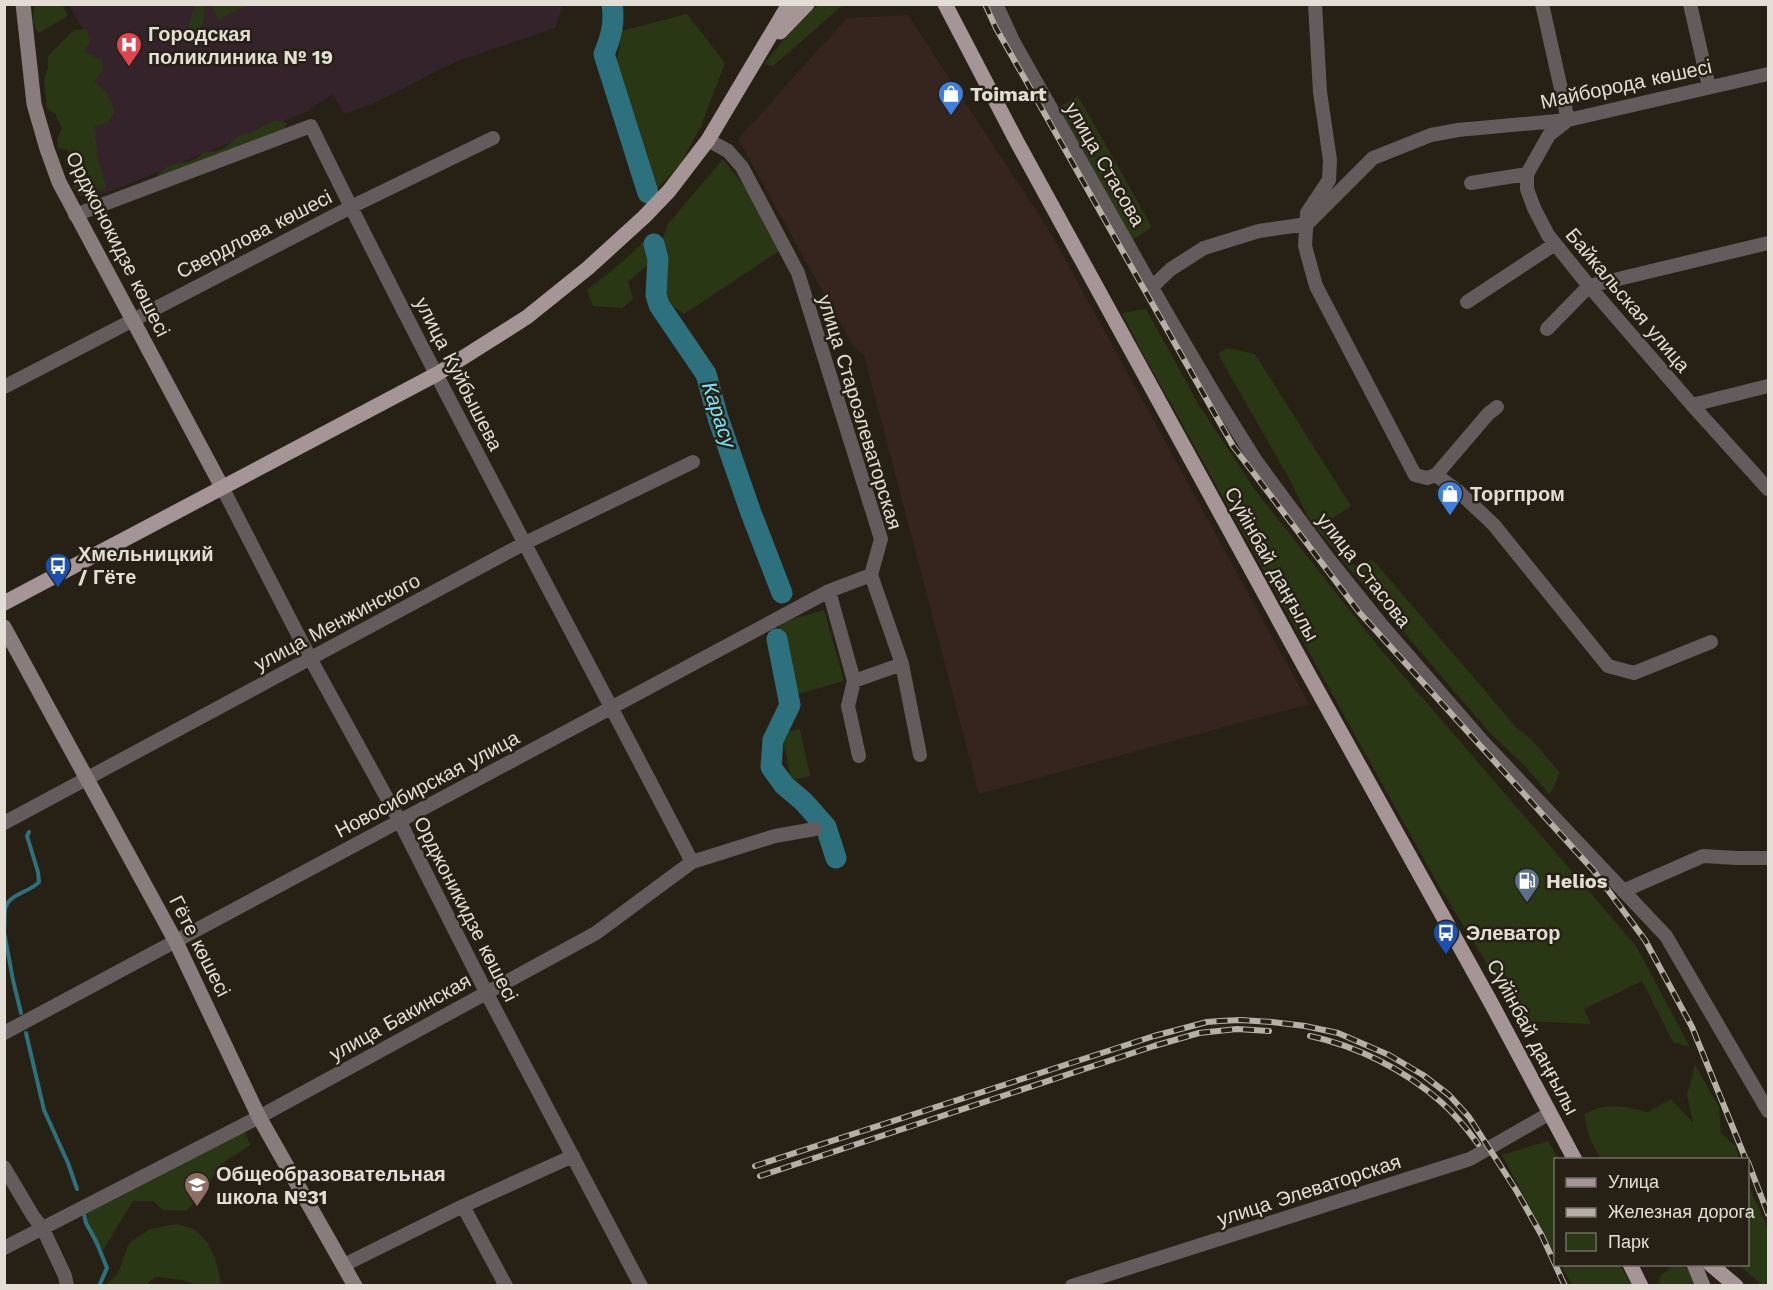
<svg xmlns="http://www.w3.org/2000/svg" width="1773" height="1290" viewBox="0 0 1773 1290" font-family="'Work Sans',sans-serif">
<rect width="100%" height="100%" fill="#272115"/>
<!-- commercial -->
<path fill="#36241e" d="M908 15 1052 235 1309 704 979 794 864 355 853 346 738 139 847 18Z"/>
<!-- medical -->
<path fill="#34232b" d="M69 5H563L555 28 455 62 372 104 344 114 333 95 317 104 308 111 86 201 52 51 85 33Z"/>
<!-- green -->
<path fill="#293715" d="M38 5H62L68 16 39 33C32 26 32 15 35 6Z
M195 5H205L203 24 192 34 185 37Z
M213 5V4L248 5 219 19 216 17Z
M819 5H843L773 66 764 64 803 16Z
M687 14 725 63 701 126 681 163 656 190 617 62 621 31Z
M87 29 90 42 84 52 102 60 103 71 94 81 107 93 115 111 109 122 94 127 98 160 106 186C98 193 91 196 80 196L73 187 74 165 68 150 58 148 57 138 62 129 55 114 47 108 44 78 48 69V56L74 30Z
M1078 96 1152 227 1133 240 1057 109Z
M275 120 287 123 284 130 164 180 157 175C159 173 162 170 165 168 177 160 193 166 203 152L217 151 227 146 238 136 249 133Z
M723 159 753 198 779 251 684 314 660 296 661 244 668 224Z
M645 240 650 263 628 282 633 299 622 308 593 306 587 290 620 264Z
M1146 309 1199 405 1255 490 1377 645 1636 946 1690 1047 1673 1042 1642 981 1584 1009 1591 1024 1522 1021 1439 886 1141 350 1122 313Z
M1227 348 1255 354 1351 506 1329 520 1352 557 1348 566 1373 560 1516 727 1533 741 1560 773 1550 795 1523 764 1489 732 1348 567 1308 517 1291 482 1218 354Z
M824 610 844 681 798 694 778 623Z
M800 729 810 776 791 780 782 733Z
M1695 1065 1719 1107 1721 1133 1736 1147 1739 1159H1601L1590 1139 1584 1115C1604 1101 1625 1107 1648 1112L1671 1099 1693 1123 1687 1095Z
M241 1122 250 1145 221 1164 202 1194 186 1211 163 1210 153 1201H133L100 1255 89 1233 87 1210Z
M1548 1141 1559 1159 1556 1160 1555 1255 1502 1155Z
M1748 1185 1768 1228V1285H1756L1759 1282 1742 1268 1730 1265 1748 1264Z
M177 1224C182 1226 190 1227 195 1230 213 1243 218 1266 221 1285H196L184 1280 155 1277 146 1285H106L118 1273 129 1243 150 1229Z
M1561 1265H1620L1632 1285H1572Z
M1673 1266 1688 1268 1699 1286H1659L1660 1276Z"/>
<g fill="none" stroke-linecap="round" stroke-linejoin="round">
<!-- stream -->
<path stroke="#2d717f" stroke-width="4" d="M4 931C5 924 4 917 5 910 7 894 29 893 39 882L38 872 27 836 29 832
M4 932 13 980 21 1013
M26 1033 44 1110 68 1163 77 1189
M84 1214 86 1223 96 1241 107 1268 99 1286"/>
<!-- river -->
<path stroke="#2d717f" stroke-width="21" d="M612 4C615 23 611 37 604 54L648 193
M654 244 658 259 656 295 659 305 706 374 718 418 751 513 782 593
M777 639 790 705 773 740 771 767 784 785 804 802 826 827 836 858"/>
<!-- street -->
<path stroke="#635b5c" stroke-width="14" d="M996 4 1013 41 1167 314 1216 397 1256 461 1327 557 1380 623 1484 743 1666 936 1768 1111
M1315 4 1320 92 1330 160 1329 180 1307 213 1305 246 1316 286 1415 475 1427 478 1436 475 1488 414 1497 407
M1542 4 1568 120
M1690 4 1709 87
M1568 120 1549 135 1527 174V189L1534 208 1548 235 1589 286 1692 405 1768 489
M708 140 728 151 742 167 798 273 881 539 871 575 902 664 920 755
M1471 183 1527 174
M75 215 311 126C432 374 565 617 692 862
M1152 287 1171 269 1204 248 1259 231 1307 224 1373 158 1431 135 1458 130 1568 120 1768 74
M1467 302 1555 244
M1547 329 1589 286 1768 243
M4 387 351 207 493 138
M1692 405 1768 386
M1436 475 1459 492 1494 525 1608 666 1634 673 1711 642
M222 487 310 658 399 820 486 992 641 1286
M829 591 854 681 902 664
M854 681 848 706 859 756
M4 823 525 543 693 462
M1623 891 1703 856 1737 858H1768
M4 1033 829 591 871 575
M4 1167 33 1216 43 1229 65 1276 67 1286
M463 1206 506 1286
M4 1248 259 1117 596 933 692 862 775 836 815 829
M344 1265 463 1206 573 1156
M1072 1286 1470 1159 1550 1113"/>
<!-- secondary -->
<path stroke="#887c7d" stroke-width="15" d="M23 4 34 104 47 149 59 182 222 487
M4 627 176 942 259 1117 355 1286
M1694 1264 1703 1286"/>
<!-- primary -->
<path stroke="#a59597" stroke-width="15" d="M945 4 1017 142 1309 675 1490 1001 1575 1160
M780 32 807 4
M4 603 437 374 527 317 588 268 644 217 669 191 708 140 789 4
M1630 1264 1641 1286
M1710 1264 1736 1286"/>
<defs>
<path id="rail" d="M985 4 996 28 1233 446 1359 612 1593 870 1645 940 1692 1027 1746 1160
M1310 1036C1357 1046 1405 1070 1441 1102 1455 1114 1467 1129 1478 1144
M1748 1162 1768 1214
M755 1166 1154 1036 1207 1022 1220 1021 1240 1020 1272 1022 1305 1026 1338 1033 1389 1055 1423 1075 1449 1095 1469 1117 1516 1190 1542 1236 1565 1286
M760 1176 1154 1046 1199 1033 1237 1029 1269 1031"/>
</defs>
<!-- rail casing -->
<use href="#rail" stroke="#b4b0a7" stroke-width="6"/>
<!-- rail -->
<use href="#rail" stroke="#272115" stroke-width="4" stroke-dasharray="11" stroke-linecap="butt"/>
</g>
<!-- icons -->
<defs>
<symbol id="hospital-pin" viewBox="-11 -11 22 30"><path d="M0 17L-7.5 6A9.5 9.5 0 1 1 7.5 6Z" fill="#e0444e" stroke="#272115"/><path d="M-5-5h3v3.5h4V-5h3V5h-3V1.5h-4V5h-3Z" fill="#fff"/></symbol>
<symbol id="shop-pin" viewBox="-11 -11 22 30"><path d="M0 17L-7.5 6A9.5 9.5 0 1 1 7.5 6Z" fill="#3f7fe0" stroke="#272115"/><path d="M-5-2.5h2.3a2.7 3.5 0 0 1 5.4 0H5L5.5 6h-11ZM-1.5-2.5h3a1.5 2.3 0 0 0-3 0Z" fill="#fff"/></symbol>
<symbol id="bus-pin" viewBox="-11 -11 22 30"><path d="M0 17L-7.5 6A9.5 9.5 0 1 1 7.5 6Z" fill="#1a4fb4" stroke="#272115"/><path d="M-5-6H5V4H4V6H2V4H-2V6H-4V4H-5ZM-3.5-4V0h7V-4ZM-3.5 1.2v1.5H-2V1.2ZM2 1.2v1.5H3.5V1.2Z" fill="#fff"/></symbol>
<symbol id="fuel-pin" viewBox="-11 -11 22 30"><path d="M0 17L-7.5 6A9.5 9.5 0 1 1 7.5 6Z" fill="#5c6f8a" stroke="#272115"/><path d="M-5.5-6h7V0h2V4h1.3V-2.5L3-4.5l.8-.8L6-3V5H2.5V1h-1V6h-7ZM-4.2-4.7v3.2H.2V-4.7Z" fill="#fff"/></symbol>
<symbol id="school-pin" viewBox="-11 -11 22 30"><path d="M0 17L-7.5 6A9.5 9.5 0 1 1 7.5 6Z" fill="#8d6e63" stroke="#272115"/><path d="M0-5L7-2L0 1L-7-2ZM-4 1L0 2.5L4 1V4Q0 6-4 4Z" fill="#fff"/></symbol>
</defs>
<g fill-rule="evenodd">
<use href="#hospital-pin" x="114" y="30" width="30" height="40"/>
<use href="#shop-pin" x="936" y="79" width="30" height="40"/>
<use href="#shop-pin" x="1435" y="479" width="30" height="40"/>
<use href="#bus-pin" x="43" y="551" width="30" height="40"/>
<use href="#fuel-pin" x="1512" y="866" width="30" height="40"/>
<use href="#bus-pin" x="1431" y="918" width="30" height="40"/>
<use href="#school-pin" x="182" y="1170" width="30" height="40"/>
</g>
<g text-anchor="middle" stroke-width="5" stroke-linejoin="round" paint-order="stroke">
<!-- poi labels -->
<g font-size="20" font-weight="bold" fill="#e2ded6" stroke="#272115" text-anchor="start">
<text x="148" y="41">Городская<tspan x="148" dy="23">поликлиника № 19</tspan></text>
<text x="970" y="101">Toimart</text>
<text x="1470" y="501">Торгпром</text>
<text x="78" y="561">Хмельницкий<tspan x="78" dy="23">/ Гёте</tspan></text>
<text x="1546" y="888">Helios</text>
<text x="1466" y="940">Элеватор</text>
<text x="216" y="1181">Общеобразовательная<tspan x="216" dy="23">школа №31</tspan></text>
</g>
<!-- street labels -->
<g font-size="20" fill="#e2ded6" stroke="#272115">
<text transform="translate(1626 84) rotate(-12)" y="7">Майборода көшесі</text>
<text transform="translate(1105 164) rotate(60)" y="7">улица Стасова</text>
<text transform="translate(254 234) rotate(-27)" y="7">Свердлова көшесі</text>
<text transform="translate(118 244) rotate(63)" y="7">Орджонокидзе көшесі</text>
<text transform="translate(1628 300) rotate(50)" y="7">Байкальская улица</text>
<text transform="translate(459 374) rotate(63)" y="7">улица Куйбышева</text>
<text transform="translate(860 412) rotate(73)" y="7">улица Староэлеваторская</text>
<text transform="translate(1272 564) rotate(61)" y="7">Сүйінбай даңғылы</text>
<text transform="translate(1364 570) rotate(52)" y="7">улица Стасова</text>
<text transform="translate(337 622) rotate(-28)" y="7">улица Менжинского</text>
<text transform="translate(427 784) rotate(-28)" y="7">Новосибирская улица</text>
<text transform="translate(466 909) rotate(63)" y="7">Орджоникидзе көшесі</text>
<text transform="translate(200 946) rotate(63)" y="7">Гёте көшесі</text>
<text transform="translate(400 1017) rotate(-29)" y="7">улица Бакинская</text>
<text transform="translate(1533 1037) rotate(62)" y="7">Сүйінбай даңғылы</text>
<text transform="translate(1309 1190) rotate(-18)" y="7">улица Элеваторская</text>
</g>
<!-- water labels -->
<g font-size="21" font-style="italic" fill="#7ae1f8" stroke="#272115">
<text transform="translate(719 415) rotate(72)" y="7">Карасу</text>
</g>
</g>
<!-- border -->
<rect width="1773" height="1290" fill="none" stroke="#e2ded6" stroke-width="12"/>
<!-- legend -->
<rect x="1554" y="1158" width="195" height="108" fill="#272115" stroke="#726d62" stroke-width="1.5"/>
<rect x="1566" y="1178" width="30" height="9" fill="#a59597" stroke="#726d62" stroke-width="1.5"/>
<text x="1608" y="1188" font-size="18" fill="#e2ded6">Улица</text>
<rect x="1566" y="1208" width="30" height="9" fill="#b4b0a7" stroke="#726d62" stroke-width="1.5"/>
<text x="1608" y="1218" font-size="18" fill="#e2ded6">Железная дорога</text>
<rect x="1566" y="1233" width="30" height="18" fill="#293715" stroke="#726d62" stroke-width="1.5"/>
<text x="1608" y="1248" font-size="18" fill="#e2ded6">Парк</text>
</svg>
